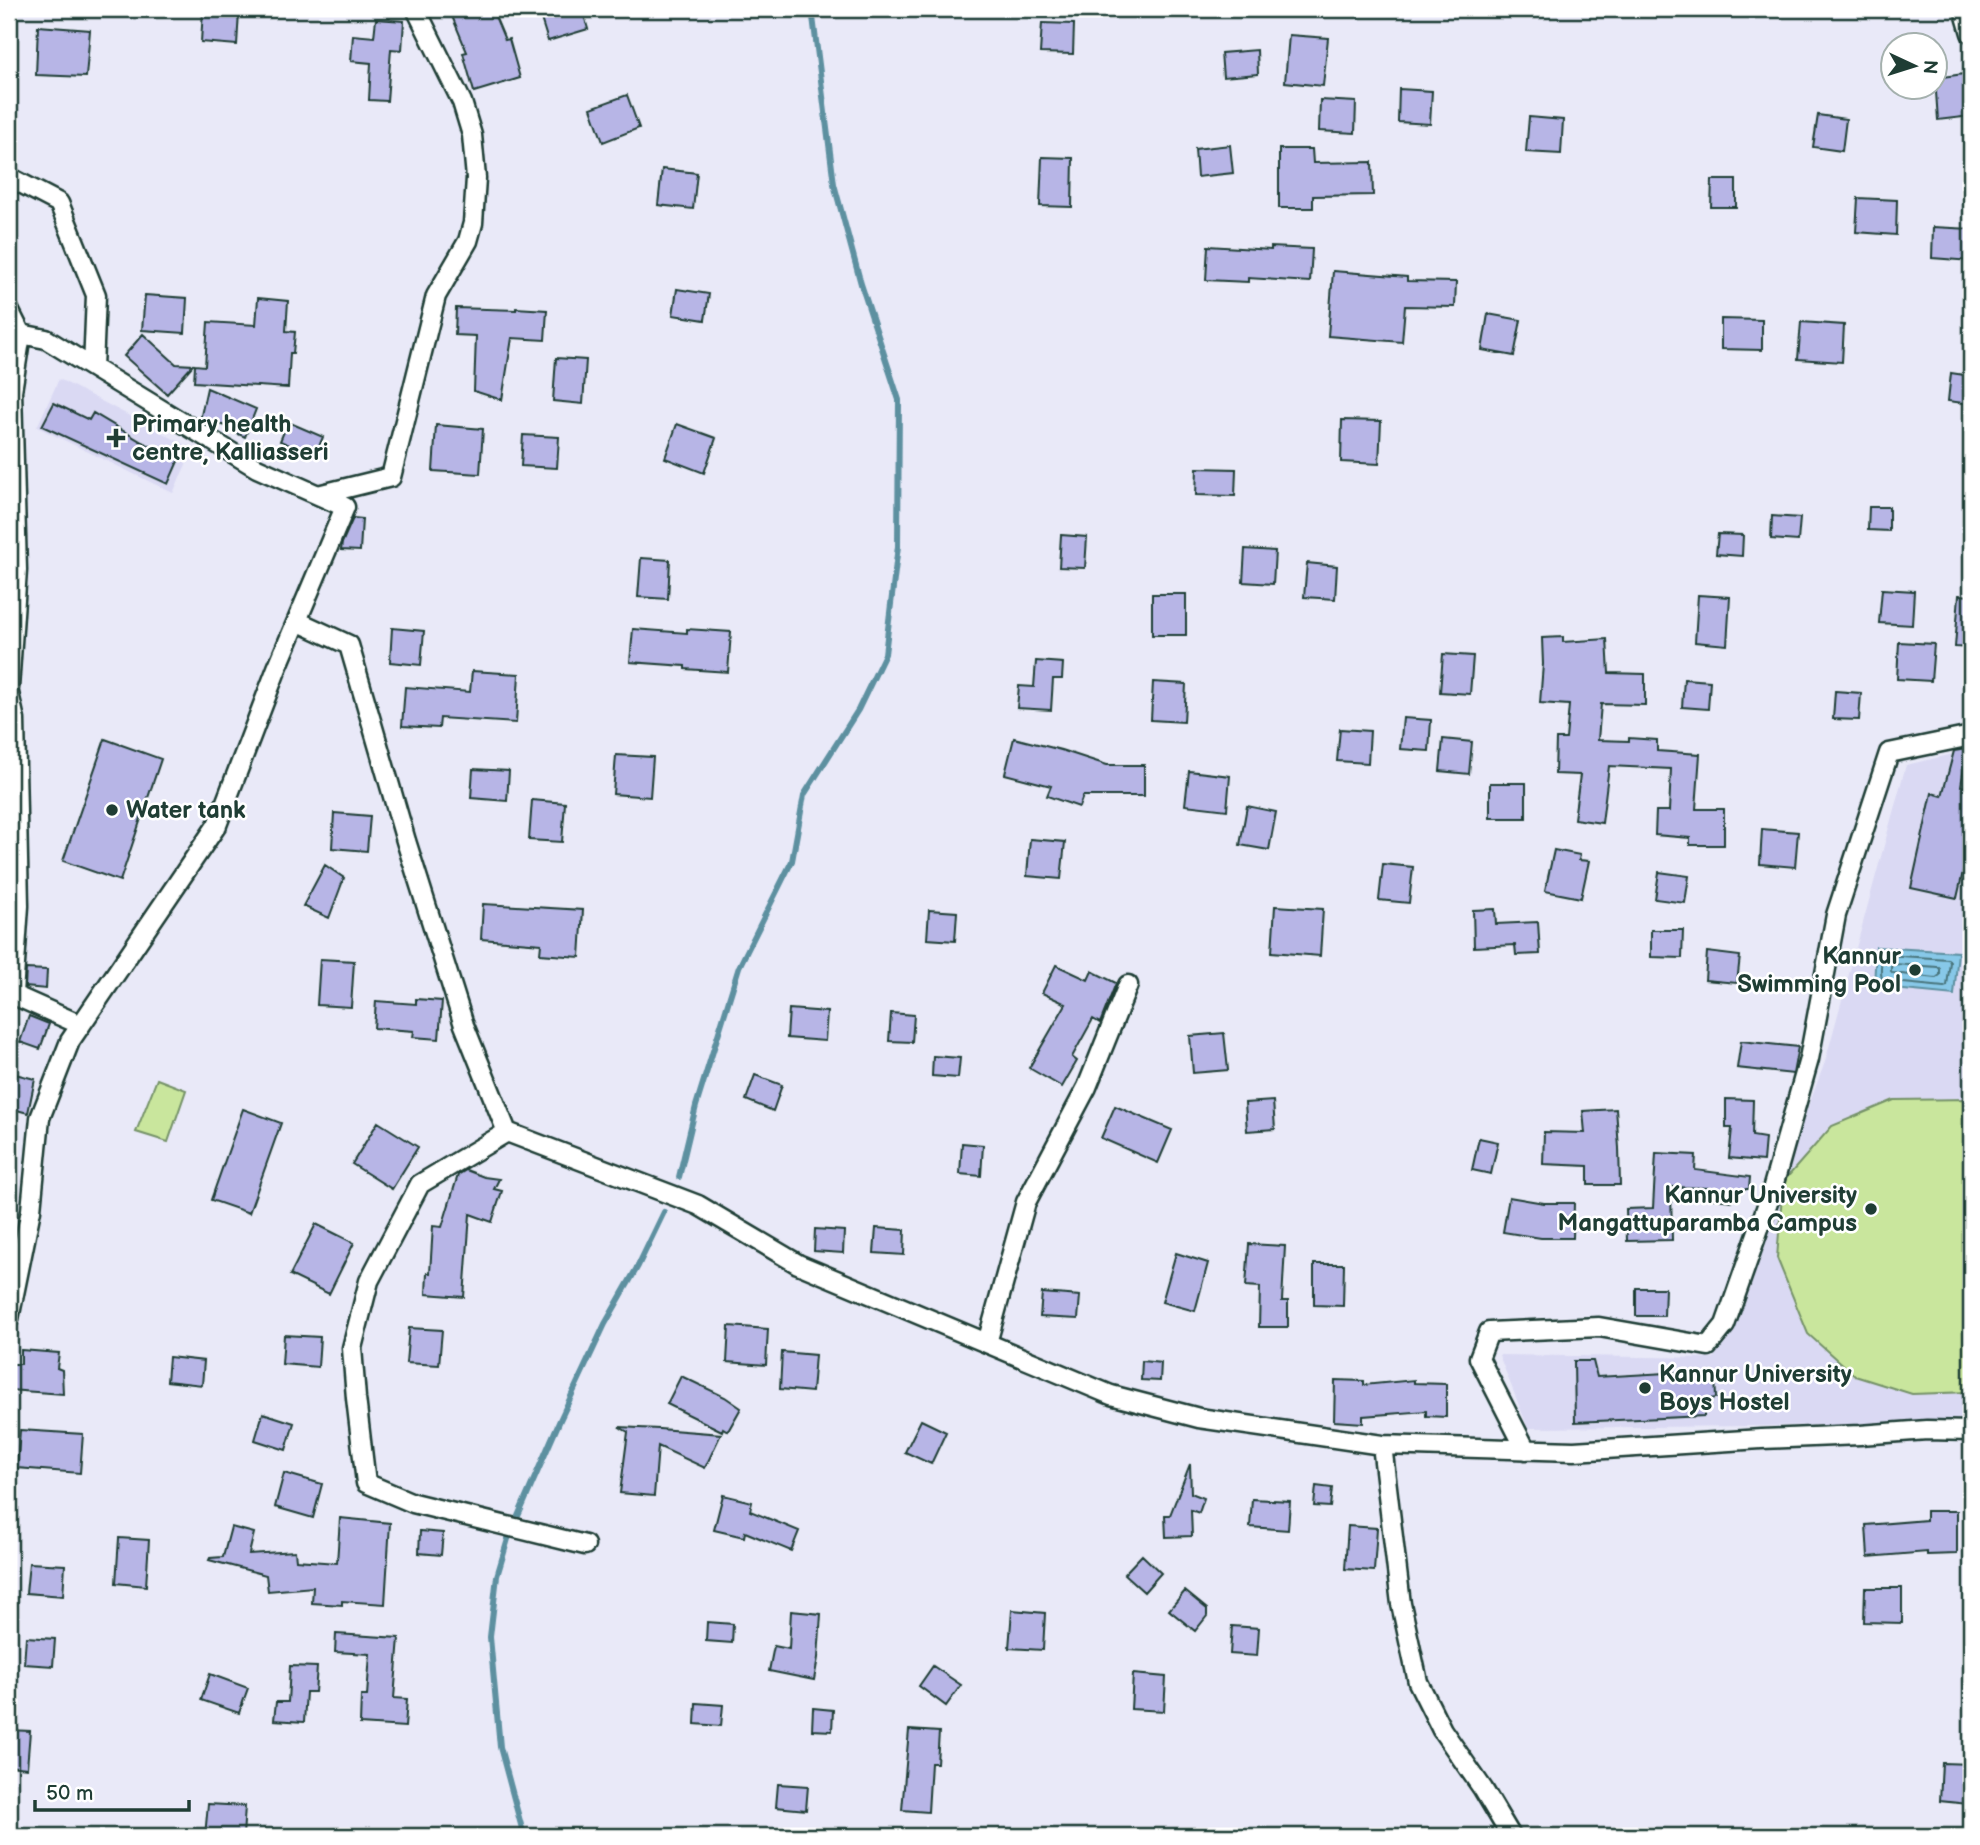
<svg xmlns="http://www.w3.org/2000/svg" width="1980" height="1845" viewBox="0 0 1980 1845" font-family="'Balsamiq Sans',sans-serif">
<rect width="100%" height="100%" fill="#e9e9f8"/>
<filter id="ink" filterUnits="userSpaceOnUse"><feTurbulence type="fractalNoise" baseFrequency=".0143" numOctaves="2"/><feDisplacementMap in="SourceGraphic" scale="14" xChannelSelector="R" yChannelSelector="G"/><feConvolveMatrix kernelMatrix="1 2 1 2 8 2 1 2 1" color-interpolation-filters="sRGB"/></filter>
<g filter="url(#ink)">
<!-- built -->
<path fill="#dad9f3" d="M59 379 193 449 173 493 37 427Z
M1971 750V1424L1528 1428 1499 1355 1714 1358 1825 1062 1906 765Z"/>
<!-- green -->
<path fill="#c9e69d" stroke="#749268" stroke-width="2" d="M157 1079 186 1090 168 1142 136 1132Z
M1971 1099V1392L1912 1394 1855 1376 1808 1334 1777 1258 1783 1182 1832 1126 1894 1100Z"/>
<!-- water -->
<path fill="#87c8e8" stroke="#5d90a0" stroke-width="2" d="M1876 947 1958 952 1954 995 1874 987Z"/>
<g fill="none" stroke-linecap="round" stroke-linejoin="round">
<!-- shore -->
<path stroke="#49757c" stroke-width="2" d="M1885 955 1948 959 1950 962 1947 986 1944 987 1883 981C1880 975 1880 959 1885 955Z
M1894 964 1938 967 1940 969V975L1936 978 1893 973 1891 971V967Z"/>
<!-- stream -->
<path stroke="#5d90a0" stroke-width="6" d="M679 1177 696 1106 739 967 792 861 804 795 858 710 885 654 898 546 899 400 861 284 834 184 812 9
M524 1836 500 1747 490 1637 497 1576 508 1539 560 1420 605 1324 638 1266 664 1212"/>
</g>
<!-- building -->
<path fill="#b7b5e6" stroke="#1f3d34" stroke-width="2" d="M449 9H492L505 40 509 39 520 78 474 92 463 53 467 52Z
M538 9H582L588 29 548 41Z
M203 10 239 12 237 45 201 42Z
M376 19 404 21 402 50 391 49 387 101 369 100 371 63 351 61 353 35 374 37Z
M1042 23 1074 24 1073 54 1040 53Z
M38 26 90 30 86 77 36 75Z
M1289 35 1328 38 1323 86 1285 82Z
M1257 50 1258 74 1223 77 1221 53Z
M1971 73V116L1938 120 1935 78Z
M1399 89 1432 91 1430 124 1398 122Z
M627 95 639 128 603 142 591 108Z
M1320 100 1356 102 1355 133 1319 131Z
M1818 115 1846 119 1842 151 1813 147Z
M1529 117 1563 120 1561 154 1526 152Z
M1230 145 1233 173 1197 177 1195 149Z
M1279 149H1312L1313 163 1372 162 1373 195 1313 196V208H1279Z
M1042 157 1073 158 1072 207 1040 206Z
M662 169 697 173 693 209 658 205Z
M1712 180H1736V207H1711Z
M1858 198 1897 200 1896 235 1856 232Z
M1933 227 1971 229V261L1932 258Z
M1208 246 1271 250V247L1312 249 1310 282 1248 278V282L1206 280Z
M1333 271 1407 277V281L1456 282 1455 307 1405 306 1402 342 1328 336Z
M677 289 709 294 705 320 673 315Z
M145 295 187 298 185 333 142 330Z
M258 298 288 301 286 331 295 332 293 353H290L288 388 194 382 195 365 205 366 208 322 256 325Z
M456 308 516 310V308L547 310 545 340 512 338 502 400 474 391 476 336 455 335Z
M1488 314 1521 320 1514 356 1482 350Z
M1721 319 1762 320V350L1721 349Z
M1801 322 1844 325 1842 362 1798 359Z
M143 334 176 364 193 365 167 394 124 356Z
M556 358 586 360 583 404 553 401Z
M1951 373 1971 376V404L1948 401Z
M207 388 256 409 245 437 229 430 231 427 200 420Z
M54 403 89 420 93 413 142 442 179 459 168 484 42 426Z
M1342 420 1381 421 1379 464 1341 462Z
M288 422 323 437 315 456 280 441Z
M677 424 716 438 704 473 665 458Z
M436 425 483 429 480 474 433 471Z
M523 435 559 437 557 468 521 466Z
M1197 468 1236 469 1235 496 1196 495Z
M1869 507H1889V531L1868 530Z
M1772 516 1800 518 1798 541 1771 539Z
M353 518 362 519 360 551 341 550 342 543Z
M1718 534 1743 535 1742 556 1716 554Z
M1061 535 1087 537 1085 568 1059 567Z
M1245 549 1275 551 1273 584 1243 582Z
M641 558 670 560 668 599 638 597Z
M1307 563 1337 566 1335 599 1304 597Z
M1882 589 1914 591 1912 625 1879 623Z
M1152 594H1186V635H1152Z
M1698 595 1730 597 1727 645 1695 642Z
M1959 595 1971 596V648L1955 647Z
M392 628 424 631 421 665 390 662Z
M633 629 687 633V629L731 632 728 672 685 669V666L630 662Z
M1563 637V642L1607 639 1609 673 1645 674V705L1601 704 1598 740 1629 741V738L1657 740V751L1700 754 1696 809H1724V845H1690V838L1655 835 1656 811H1669L1671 769 1609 766 1602 823 1574 819 1580 775 1555 774 1556 739H1566L1569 705 1540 703 1543 664 1542 638Z
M1899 642 1934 644 1931 681 1897 679Z
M1443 654 1473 656 1470 694 1440 692Z
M1036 661 1063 663 1062 679H1053L1051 710 1017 708 1019 686 1034 687Z
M472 671 519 674 516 723 440 718 439 728 402 726 405 687 470 692Z
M1684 679 1710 681 1708 709 1682 707Z
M1153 682 1186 684 1184 722 1151 720Z
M1835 691 1861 693 1859 720 1833 719Z
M1403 718 1431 720 1429 751 1400 749Z
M1340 729 1370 731 1368 763 1337 761Z
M1014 738 1061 750 1107 765H1144V796H1083L1079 807 1047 796 1051 786 1005 774Z
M105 739 161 759 120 881 63 861Z
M1443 739 1472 742 1469 774 1440 771Z
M1967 749 1961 786 1971 788V837L1957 898 1911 888 1932 793 1942 796 1954 751Z
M616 755 653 757 650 797 613 794Z
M473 769 509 771 507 801 471 798Z
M1189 771 1230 776 1227 810 1185 805Z
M1490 783H1526V818H1490Z
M532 800 565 803 562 842 529 840Z
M1247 806 1276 812 1269 850 1240 845Z
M334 813 370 816 367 851 332 848Z
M1762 829 1798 832 1795 867 1760 864Z
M1030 839 1065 842 1061 879 1027 876Z
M1554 850 1580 855 1579 860 1589 861 1581 898 1545 891Z
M1383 864 1413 867 1409 903 1379 900Z
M325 865 344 878 329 918 303 906Z
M1659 872 1689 876 1685 903 1655 899Z
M483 904 583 910 580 957 540 954 541 944 481 939Z
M1275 906 1323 909 1320 956 1272 952Z
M1495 909 1496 924 1538 922 1540 954 1516 955 1515 945 1474 947 1473 910Z
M929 910 957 912 955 941 927 939Z
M1651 930H1683L1682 958 1651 957Z
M1707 952 1740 956 1737 983 1705 980Z
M320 959 354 961 351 1007 317 1005Z
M1056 965 1088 980 1092 971 1116 983 1100 1023 1093 1019 1072 1057 1077 1061 1062 1087 1029 1068 1066 1004 1042 993Z
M26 969 47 970 46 989 25 987Z
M416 999 442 1001 439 1039 413 1037 414 1031 374 1028 376 1001 416 1004Z
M789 1009 827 1012 825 1041 787 1038Z
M891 1013 914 1015 912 1042 889 1041Z
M29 1016 49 1024 40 1049 20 1042Z
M1224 1033 1228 1070 1193 1073 1190 1036Z
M1741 1041 1798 1047 1793 1074 1737 1068Z
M933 1056 960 1058 958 1078 932 1076Z
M11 1073 35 1079 28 1113 9 1108V1084Z
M755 1075 782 1085 773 1111 746 1100Z
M1726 1099 1753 1100 1752 1136 1765 1138 1763 1161 1729 1158 1732 1128H1726Z
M1273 1101 1275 1129 1247 1131 1245 1103Z
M1115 1106 1172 1130 1158 1163 1101 1138Z
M243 1109 281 1123 249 1213 211 1200Z
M1616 1109 1619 1148 1620 1185H1588V1166L1543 1164 1544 1132 1585 1133 1583 1111Z
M378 1122 418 1147 392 1189 352 1164Z
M1479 1138 1498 1142 1491 1174 1472 1170Z
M962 1143 983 1145 981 1176 960 1174Z
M1656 1153 1696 1155 1695 1170 1750 1177 1749 1189H1733L1731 1201 1707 1198 1709 1188 1671 1187 1672 1240 1627 1241 1626 1209 1653 1208Z
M466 1170 484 1177 499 1179 494 1189 502 1191 492 1222 470 1214 464 1297 426 1294 427 1273H430L433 1226 442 1227 458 1175Z
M1509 1197 1544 1203H1574L1573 1238H1541L1503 1232Z
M316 1224 354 1243 329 1294 290 1275Z
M876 1228 905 1230 904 1255 874 1253Z
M815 1229 844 1231 843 1253 814 1251Z
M1249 1244 1285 1246 1282 1301H1288V1327H1259L1260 1287 1246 1286Z
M1176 1253 1208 1263 1195 1311 1162 1302Z
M1314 1264H1344L1343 1306 1314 1305Z
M1636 1288H1665L1664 1316H1636Z
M1042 1293 1080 1296 1078 1319 1040 1317Z
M729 1326 768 1329 766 1365 727 1362Z
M409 1328 442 1330 439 1365 406 1363Z
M284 1335 320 1337 318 1367 282 1364Z
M21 1350 59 1353 57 1368 62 1370 63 1394 9 1390V1364H21Z
M782 1352 815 1355 812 1392 780 1389Z
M169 1357 204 1361 202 1385 167 1381Z
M1142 1361 1161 1363 1160 1381 1141 1380Z
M1574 1361H1593L1597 1377 1684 1372 1687 1377H1715L1716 1398 1704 1400V1416L1575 1422Z
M681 1376 725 1397 741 1408 728 1431 723 1428 722 1431 667 1404Z
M1335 1380 1364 1381V1385L1414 1380V1383L1446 1384V1417L1426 1416V1411L1363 1416V1423L1334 1421Z
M263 1413 294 1423 286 1450 255 1440Z
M921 1420 946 1432 931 1464 905 1452Z
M619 1427 659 1429 721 1434 705 1468 658 1446 654 1496 620 1493 628 1432Z
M20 1430 83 1434 80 1473 17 1468Z
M1190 1464 1191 1493 1204 1498 1199 1513 1191 1510 1192 1536 1166 1537 1165 1515H1170Z
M284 1473 322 1484 313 1518 275 1507Z
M1316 1486 1332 1488 1330 1507 1314 1506Z
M723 1495 752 1502 750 1511 799 1531 791 1551 745 1532 744 1537 714 1530Z
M1252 1499 1290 1501 1288 1530 1250 1527Z
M1926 1511H1957V1554L1927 1555V1552L1868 1557 1866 1525 1926 1520Z
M340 1518 390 1523 385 1604 342 1601V1605L312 1603 313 1587 268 1591 266 1575 209 1560 210 1558 223 1557 231 1527 254 1533 249 1554 295 1551 296 1560 337 1563Z
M1348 1526 1377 1528 1374 1571 1345 1569Z
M420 1531 443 1533 441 1555 419 1553Z
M119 1538 149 1540 146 1586 116 1583Z
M1142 1555 1161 1573 1144 1592 1124 1574Z
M29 1563 65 1565 63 1596 26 1593Z
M1865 1588H1902V1623L1864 1622Z
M1185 1591 1207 1609V1616L1195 1631 1169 1610Z
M1012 1610 1045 1613 1043 1650 1009 1648Z
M791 1611 821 1614 818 1658 814 1680 769 1671 774 1646 789 1649Z
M707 1622 733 1624 732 1643 706 1641Z
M1232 1626 1259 1628 1257 1656 1230 1654Z
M336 1634 399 1638 394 1698 407 1699 405 1727 360 1724 361 1696H367L370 1654 335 1652Z
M26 1637 55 1639 53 1666 24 1664Z
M290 1666 317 1667 315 1692H306L304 1722 274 1720 276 1702H288Z
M933 1666 961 1685 946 1706 919 1686Z
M210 1674 248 1688 239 1713 201 1700Z
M1133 1674 1166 1677 1164 1711 1131 1709Z
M696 1703 723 1705 721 1726 695 1724Z
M813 1708 833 1710 832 1731 812 1730Z
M9 1730 30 1731 27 1768 9 1766Z
M909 1730 939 1732 937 1763H931L928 1812 902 1810Z
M1942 1763 1971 1764 1968 1804 1940 1801Z
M778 1784 808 1786 806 1810 776 1807Z
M208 1804 245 1806 243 1836H205Z"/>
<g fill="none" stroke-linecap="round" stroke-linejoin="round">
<defs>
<path id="minor" d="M1964 9 1971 33
M9 177 59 203 96 295 93 368 257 468 345 507 277 668 217 825 70 1041 40 1118 31 1210 9 1319
M9 310 21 334 12 391 17 570 9 688
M21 334 46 339 93 368
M318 495 391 477 436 296 468 241 473 223 476 178 472 135 462 102 416 9
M297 621 349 645 406 841 464 1025 507 1132 698 1205 798 1264 1111 1395 1199 1418 1382 1445 1574 1451 1761 1439 1860 1435 1927 1430 1971 1431
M9 693 15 720 19 906 13 993
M9 993 81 1025
M507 1132 420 1184 369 1281 352 1348 356 1398 366 1483 413 1503 585 1545
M987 1343 1026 1202 1087 1087 1128 985
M1382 1445 1401 1604 1418 1682 1442 1730 1483 1789 1511 1836
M1526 1450 1479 1358 1489 1332 1599 1327 1708 1346 1725 1325 1770 1197 1809 1059 1836 915 1889 753 1971 736"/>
</defs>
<!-- minor casing -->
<use href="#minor" stroke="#1f3d34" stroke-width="23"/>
<!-- minor -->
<use href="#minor" stroke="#fff" stroke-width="18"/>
</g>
</g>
<!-- markers -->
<g fill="#1f3d34" stroke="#fff" stroke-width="2.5">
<path d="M112.5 427.5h7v7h7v7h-7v7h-7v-7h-7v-7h7z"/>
<circle cx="112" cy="810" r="7"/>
<circle cx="1915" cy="970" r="7"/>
<circle cx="1871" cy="1209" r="7"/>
<circle cx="1645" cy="1388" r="7"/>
</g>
<g text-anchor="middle" stroke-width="5" stroke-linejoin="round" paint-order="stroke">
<!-- poi labels -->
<g font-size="24" font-weight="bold" fill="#1f3d34" stroke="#fff" text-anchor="start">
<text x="132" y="432">Primary health<tspan x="132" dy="28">centre, Kalliasseri</tspan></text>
<text x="126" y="818">Water tank</text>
<text x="1901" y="964" text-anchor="end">Kannur<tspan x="1901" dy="28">Swimming Pool</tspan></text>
<text x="1857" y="1203" text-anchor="end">Kannur University<tspan x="1857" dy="28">Mangattuparamba Campus</tspan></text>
<text x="1659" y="1382">Kannur University<tspan x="1659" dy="28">Boys Hostel</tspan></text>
</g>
</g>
<!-- margin -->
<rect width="1980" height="1845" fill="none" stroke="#fff" stroke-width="35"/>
<rect x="18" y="18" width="1945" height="1810" fill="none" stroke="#1f3d34" stroke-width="2.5" filter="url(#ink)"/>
<!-- north arrow -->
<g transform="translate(1914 66) rotate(94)"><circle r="33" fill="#ffffff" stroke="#a5b1ae" stroke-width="2"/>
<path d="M0-5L12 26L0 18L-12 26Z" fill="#1f3d34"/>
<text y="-10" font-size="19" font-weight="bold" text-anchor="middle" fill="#1f3d34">N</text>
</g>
<!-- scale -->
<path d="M35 1800v10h154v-10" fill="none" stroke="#1f3d34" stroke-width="3.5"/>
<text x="46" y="1800" font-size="21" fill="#1f3d34" stroke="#ffffff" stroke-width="5" paint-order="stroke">50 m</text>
</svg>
